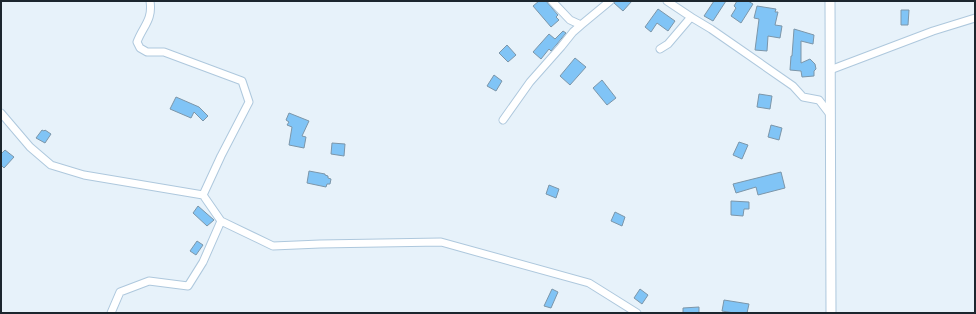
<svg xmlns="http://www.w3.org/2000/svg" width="976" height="314" viewBox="0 0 976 314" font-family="'Roboto Condensed',sans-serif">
<rect width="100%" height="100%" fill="#e7f2fa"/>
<!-- building -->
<path fill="#80c4f6" stroke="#7c96a9" d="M539 1H546L558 15 556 17 559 20 551 27 533 6Z
M615 1H632L623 11 614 3Z
M714 1H726L713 21 704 16Z
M737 1H748L753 4 741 23 731 16 736 8 734 6Z
M757 6 776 9 775 12H778L775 25 782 26 780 38 768 36 767 51 755 50 759 19 754 18Z
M658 9 675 21 668 31 657 23 651 32 645 27Z
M901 10H909L908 25H901Z
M794 29 814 35 813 44 801 41V63L810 59 815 64 816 69 814 71V76L802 77 801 71 790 70 791 56H792Z
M563 31 566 33 557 44 551 51 549 49 541 59 533 52 549 34 555 39Z
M507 45 516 55 508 62 499 53Z
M575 58 586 67 570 85 560 76Z
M494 75 502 81 496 91 487 86Z
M602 80 616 98 607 105 593 88Z
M759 94 772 96 770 109 757 107Z
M176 97 199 107 208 116 203 121 194 112 191 118 170 109Z
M289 113 309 121 302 136 306 137 304 148 289 145 292 127 287 125 289 122 286 120Z
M771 125 782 128 779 140 768 137Z
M42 130 44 131 45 130 51 134 45 143 36 138Z
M739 142 748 145 742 159 733 155Z
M332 143 345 144 344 156 331 154Z
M5 150 14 157 4 168 1 165V154Z
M309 171 325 174V175L328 176V178L331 179 330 184H327L326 187 307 183Z
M781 172 785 188 758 195 756 187 736 193 733 184Z
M549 185 559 189 556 198 546 194Z
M731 201 749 202V209H744L743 216 731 215Z
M198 206 214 220 207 226 193 213Z
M615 212 625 217 622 226 611 221Z
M197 241 203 245 196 255 190 251Z
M552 289 558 292 551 308 544 306Z
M640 289 648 295 642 304 634 298Z
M724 300 749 304 747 313H734L722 311Z
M699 307V313H683V308Z"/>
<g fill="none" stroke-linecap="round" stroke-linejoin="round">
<defs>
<path id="minor" d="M150 1C153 20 143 26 137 42L140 48 147 52H164L242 81 249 102 221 156 203 195
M552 1 570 20 581 25 610 1
M691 17 711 29 793 86 803 97 819 100 829 113
M660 49 668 44 691 17 667 1
M830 70 933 31 975 18
M1 113 30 147 51 165 84 175 203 195 221 221 273 246 320 244 441 242 589 283 637 313
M503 120 530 82 561 47 573 32 581 25
M111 313 120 292 149 281 188 286 203 262 221 221"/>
<path id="major" d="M830 1 831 313"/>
</defs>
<!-- minor casing -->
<use href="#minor" stroke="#aec8dd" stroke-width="9"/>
<!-- major casing -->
<use href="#major" stroke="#aec8dd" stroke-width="11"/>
<!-- minor -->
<use href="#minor" stroke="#fff" stroke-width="7"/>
<!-- major -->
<use href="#major" stroke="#fff" stroke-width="9"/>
</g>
<!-- border -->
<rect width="976" height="314" fill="none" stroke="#1c262e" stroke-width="4"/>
</svg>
